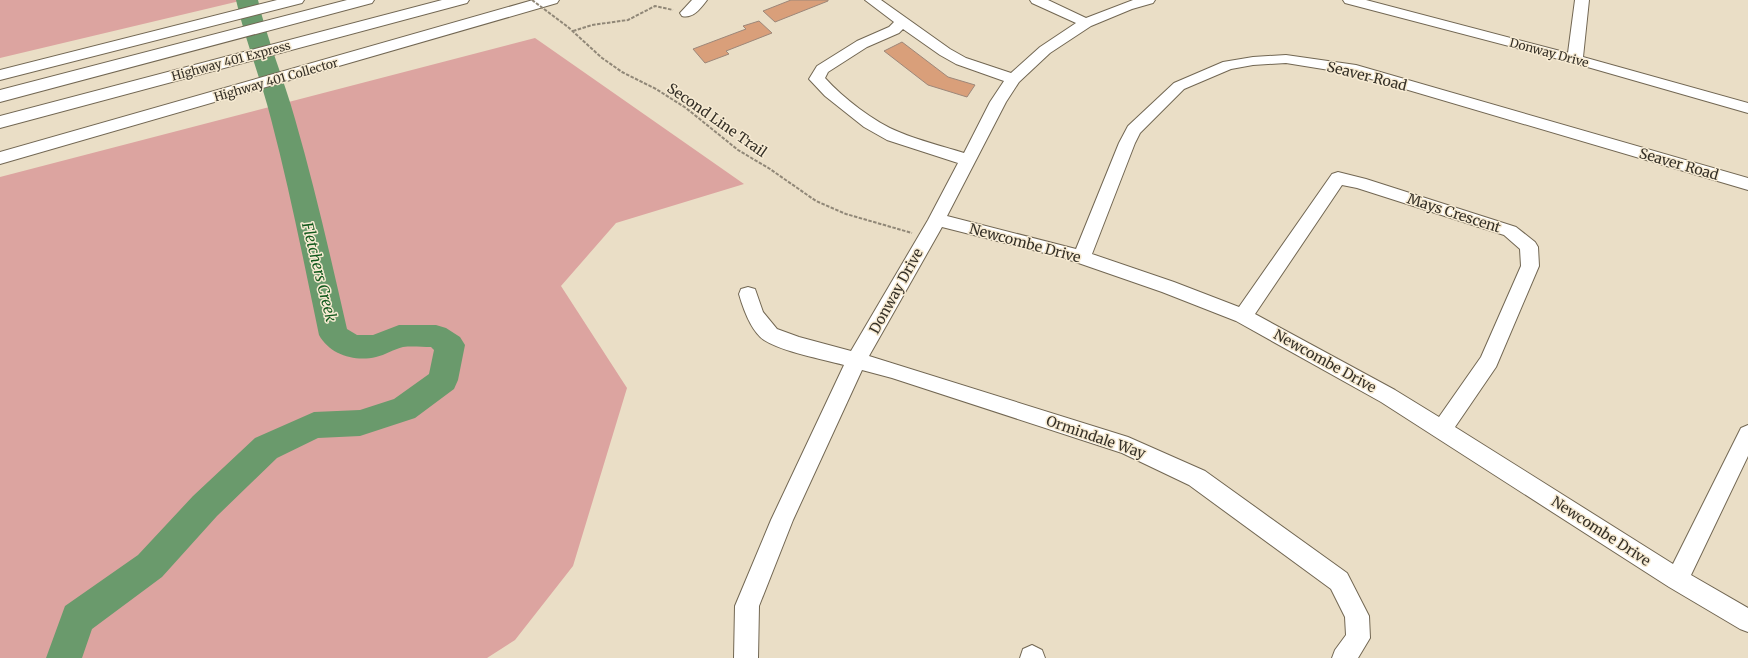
<svg xmlns="http://www.w3.org/2000/svg" width="1748" height="658" viewBox="0 0 1748 658" font-family="Merriweather,serif">
<rect width="100%" height="100%" fill="#eadec6"/>
<!-- green -->
<path fill="#dca4a0" d="M0 0H244L0 58Z
M535 38 744 184 616 223 561 286 627 388 573 566 515 640 487 658H0V177Z"/>
<g fill="none" stroke-linecap="round" stroke-linejoin="round">
<!-- river -->
<path fill="#6a9a6c" fill-rule="evenodd" d="M236 0H258C267 40 284 79 295 119 315 188 331 259 347 329L357 335H373L399 325H436L446 328 460 337 465 345 458 380 454 389 415 418 360 436 318 438 277 458 217 516 162 577 92 629 82 658H46L65 606 138 555 193 496 255 438 314 412 360 410 394 399 429 374 434 350 431 347C422 347 412 346 403 347 394 349 385 355 376 357 355 362 330 355 319 335 304 263 290 191 271 119 261 79 245 40 236 0Z"/>
</g>
<!-- building -->
<path fill="#d99f7a" stroke="#9d8779" d="M791 0H828V1L775 22 763 11Z
M759 21 772 33 726 51 729 54 705 63 693 49 746 29 743 26Z
M902 42 948 77 975 85 967 97 928 85 884 51Z"/>
<g fill="none" stroke-linecap="round" stroke-linejoin="round">
<defs>
<path id="minor" d="M692 0H707C701 8 693 19 682 16L680 13Z
M865 0H881L950 49 966 58 1011 73 1040 47 1076 23 1032 3 1030 0H1048L1086 18 1133 0H1155L1153 3 1132 9 1091 26 1050 53 1019 82 1006 102 947 216 1076 249 1119 143 1128 126 1174 83 1223 62 1253 57 1286 55 1356 65 1748 178V190L1354 74 1286 63 1253 65 1231 69 1184 89 1140 133 1135 143 1092 254 1174 282 1239 307 1332 174 1338 172 1366 179 1516 227 1535 242 1538 247 1539 266 1496 367 1455 427 1673 564 1741 428 1748 425V456L1691 575 1748 608V632L1740 629 1669 587 1381 402 1236 321 1162 292 1064 258 942 227 869 356 1128 437 1205 471 1347 573 1369 616 1370 638 1358 658H1332L1335 650 1346 635 1345 617 1331 589 1189 485 1122 453 892 378 862 370 793 520 759 606 758 658H734L735 606 771 520 844 365C822 359 783 352 764 340 751 331 743 308 739 294L741 289 748 287 755 289 763 312 777 329 799 337 851 351 928 220 958 163 887 140 864 127 825 96 809 79 817 66 857 41 889 27 894 22ZM903 29 940 55 956 64 1004 81 990 102 964 153C942 146 920 141 899 132 874 122 843 98 825 78L828 72 867 47 899 33ZM1342 185 1357 188 1504 235 1520 249 1521 266 1481 357 1439 417 1395 390 1255 314Z
M1343 0H1366L1568 53 1575 0H1589L1583 57 1748 103V113L1570 62 1345 3Z
M1032 645 1042 650 1045 658H1020L1023 649Z"/>
<path id="highway" d="M277 0H304L302 3 0 80V70Z
M347 0H374L372 3 0 102V90Z
M442 0H469L467 3 0 128V116Z
M533 0H559L557 3 0 164V152Z"/>
</defs>
<!-- minor casing -->
<use href="#minor" stroke="#726753" stroke-width="2"/>
<!-- highway casing -->
<use href="#highway" stroke="#726753" stroke-width="2"/>
<!-- path -->
<path stroke="#908777" stroke-width="2" stroke-dasharray="3.5 1.5" stroke-linecap="butt" d="M568 27 602 58 622 72 656 89 686 108 738 150 770 169 816 201 846 214 912 233
M573 31 592 25 628 20 655 6 673 10"/>
<!-- minor -->
<use href="#minor" fill="#fff" fill-rule="evenodd"/>
<!-- highway -->
<use href="#highway" fill="#fff" fill-rule="evenodd"/>
<!-- path-bridge -->
<path stroke="#908777" stroke-width="2" stroke-dasharray="3.5 1.5" stroke-linecap="butt" d="M532 0 568 27"/>
</g>
<g text-anchor="middle" stroke-width="3" stroke-linejoin="round" paint-order="stroke">
<!-- far-street labels -->
<g font-size="12" fill="#353027" stroke="#f7ebd3">
<text transform="translate(1549 53) rotate(15)" y="4">Donway Drive</text>
<text transform="translate(231 61) rotate(-15)" y="4">Highway 401 Express</text>
<text transform="translate(276 80) rotate(-16)" y="4">Highway 401 Collector</text>
</g>
<!-- street labels -->
<g font-size="14" fill="#353027" stroke="#f7ebd3">
<text transform="translate(1367 76) rotate(14)" y="5">Seaver Road</text>
<text transform="translate(717 120) rotate(35)" y="5">Second Line Trail</text>
<text transform="translate(1679 164) rotate(16)" y="5">Seaver Road</text>
<text transform="translate(1454 213) rotate(18)" y="5">Mays Crescent</text>
<text transform="translate(1025 243) rotate(15)" y="5">Newcombe Drive</text>
<text transform="translate(896 291) rotate(-61)" y="5">Donway Drive</text>
<text transform="translate(1325 361) rotate(29)" y="5">Newcombe Drive</text>
<text transform="translate(1096 437) rotate(19)" y="5">Ormindale Way</text>
<text transform="translate(1601 531) rotate(33)" y="5">Newcombe Drive</text>
</g>
<!-- water labels -->
<g font-size="15" font-style="italic" fill="#10581b" stroke="#f7ebd3">
<text transform="translate(319 272) rotate(76)" y="5">Fletchers Creek</text>
</g>
</g>
</svg>
